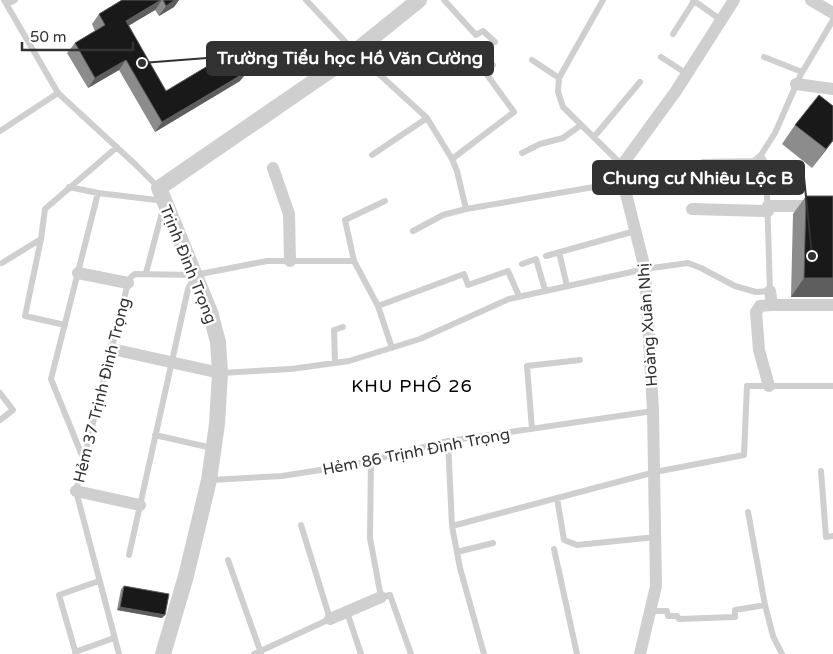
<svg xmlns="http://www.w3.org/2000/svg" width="833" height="654" viewBox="0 0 833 654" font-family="'Varela Round',sans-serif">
<rect width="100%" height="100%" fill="#fff"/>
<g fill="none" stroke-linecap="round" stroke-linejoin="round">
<!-- service -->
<path stroke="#cfcfcf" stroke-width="6" d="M4 0 58 93 136 165 158 187
M306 0 355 52 427 118 452 159 457 171 466 209 623 182
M444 0 476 35 483 31 495 42
M603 0 559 78 558 92 563 107 622 165
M693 0 721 20
M7 4 15 0
M673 34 694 1
M661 57 687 74
M764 57 802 72
M532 60 559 78
M0 131 58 93
M594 137 640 82
M522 153 540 144 563 138 581 125
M372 155 427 118
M452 159 514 112 485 72 493 65
M703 162 754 161 761 155 775 133 800 76 833 20
M69 187 98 193 165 201 146 273
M385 201 345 220 354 261 378 306 392 348
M413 231 443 215 466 209
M559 252 567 286
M546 256 635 231
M2 263 41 239
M522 264 536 259 545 290
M378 306 464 274 468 285 508 271 519 296
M65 325 25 316 41 239 45 209 117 147
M335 363 334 330 343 327
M221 373 291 369 349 361 420 339 509 299 645 269 688 263 701 268 735 286 756 292 770 291 766 164 761 155
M0 393 13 410 0 420
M532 429 527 366 580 360
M155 435 212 448
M448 441 452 526 460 568 484 654
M83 458 51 379 98 193
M371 460 370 538 381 597 390 595 411 654
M821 471 826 537 833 536
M211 480 282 476 352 465 448 441 653 411
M557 498 564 540 577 545 656 537
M748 512 765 605 773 636 782 654
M452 526 655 472 744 455 747 386H833
M554 549 577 654
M457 552 493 543
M129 555 188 289 194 278
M228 560 261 653
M650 611H667L668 616H677L679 619 735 617V610L765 605
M347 612 361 654
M75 652 114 638
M76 654 59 595 99 581
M119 654 76 491 128 283 131 277 135 274 195 275 267 261H354
M254 654 330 619 301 525"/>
<!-- minor -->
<path stroke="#cfcfcf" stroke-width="12" d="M811 0 833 13
M796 84 833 89
M273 168 289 214 290 261
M768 206H833
M692 209 768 211
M78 273 128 283
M770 291 772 305H833
M112 349 220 373
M769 386 759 350 756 312 760 306 772 305
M76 491 140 505
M330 619 381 597
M640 654 656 586 653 411 645 269 623 182 622 165 676 91 734 0"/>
<!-- tertiary -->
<path stroke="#cfcfcf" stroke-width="16" d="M163 654 186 576 209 480 217 424 220 373 218 342 210 312 159 188 341 63 419 0"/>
</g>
<!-- wall -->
<path fill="#8c8c8c" d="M122 0H179L174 7 159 16 155 10 128 26 166 91 218 60 220 57 240 81 155 132 119 70 88 88 67 53 75 43 95 31 92 24 99 14Z
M833 106V141L812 168 782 144 795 125Z
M806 196 833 297H791L793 214Z
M124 586 162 618 117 610 121 589Z"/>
<!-- shaded-wall -->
<path fill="#5e5e5e" d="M162 0 155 10 118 32 126 21Z
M175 0H179L174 7 159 16 166 6Z
M126 60 119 70 88 88 95 78Z
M248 71 240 81 155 132 162 122Z
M833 140V141L812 168 826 149Z
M804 278H833V297H791Z
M120 607 165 615 162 618 117 610Z"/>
<!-- building -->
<path fill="#191919" stroke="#5e5e5e" d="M122 0H161L126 21 166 91 221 58 220 57 234 51 248 71 162 122 126 60 95 78 75 43 105 25 99 14Z
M163 0H175L166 6Z
M819 95 833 106V140L826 149 795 125Z
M806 196H833V278H804Z
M124 586 169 594 165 615 120 607Z"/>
<g text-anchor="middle" stroke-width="5" stroke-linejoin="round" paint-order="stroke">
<!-- street labels -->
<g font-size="16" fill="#323232" stroke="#fff">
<text transform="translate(189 264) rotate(68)" y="6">Trịnh Đình Trọng</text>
<text transform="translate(647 325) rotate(-94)" y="6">Hoàng Xuân Nhị</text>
<text transform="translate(101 390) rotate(-76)" y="6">Hẻm 37 Trịnh Đình Trọng</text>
<text transform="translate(416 451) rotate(-11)" y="6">Hẻm 86 Trịnh Đình Trọng</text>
</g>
<!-- neighbourhood labels -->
<g font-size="18" letter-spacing="1" fill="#000" stroke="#fff">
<text x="412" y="392">KHU PHỐ 26</text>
</g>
</g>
<!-- callouts -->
<path fill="none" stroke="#323232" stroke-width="2" d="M142 63L207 58M812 256L804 177"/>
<g fill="#323232" stroke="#fff" stroke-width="2">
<circle cx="142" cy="63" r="5"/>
<circle cx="812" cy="256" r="5"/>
</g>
<g fill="#323232" stroke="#323232" stroke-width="2">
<rect x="207" y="42" width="286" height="33" rx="5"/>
<rect x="593" y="161" width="211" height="33" rx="5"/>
</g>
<g font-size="18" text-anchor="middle" font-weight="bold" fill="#fff">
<text x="350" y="64">Trường Tiểu học Hồ Văn Cường</text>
<text x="698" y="184">Chung cư Nhiêu Lộc B</text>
</g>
<!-- scale -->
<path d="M22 42v8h111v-8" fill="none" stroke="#323232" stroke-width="2.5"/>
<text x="30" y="42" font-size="15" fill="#323232" stroke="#ffffff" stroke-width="4" paint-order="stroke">50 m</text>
</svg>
